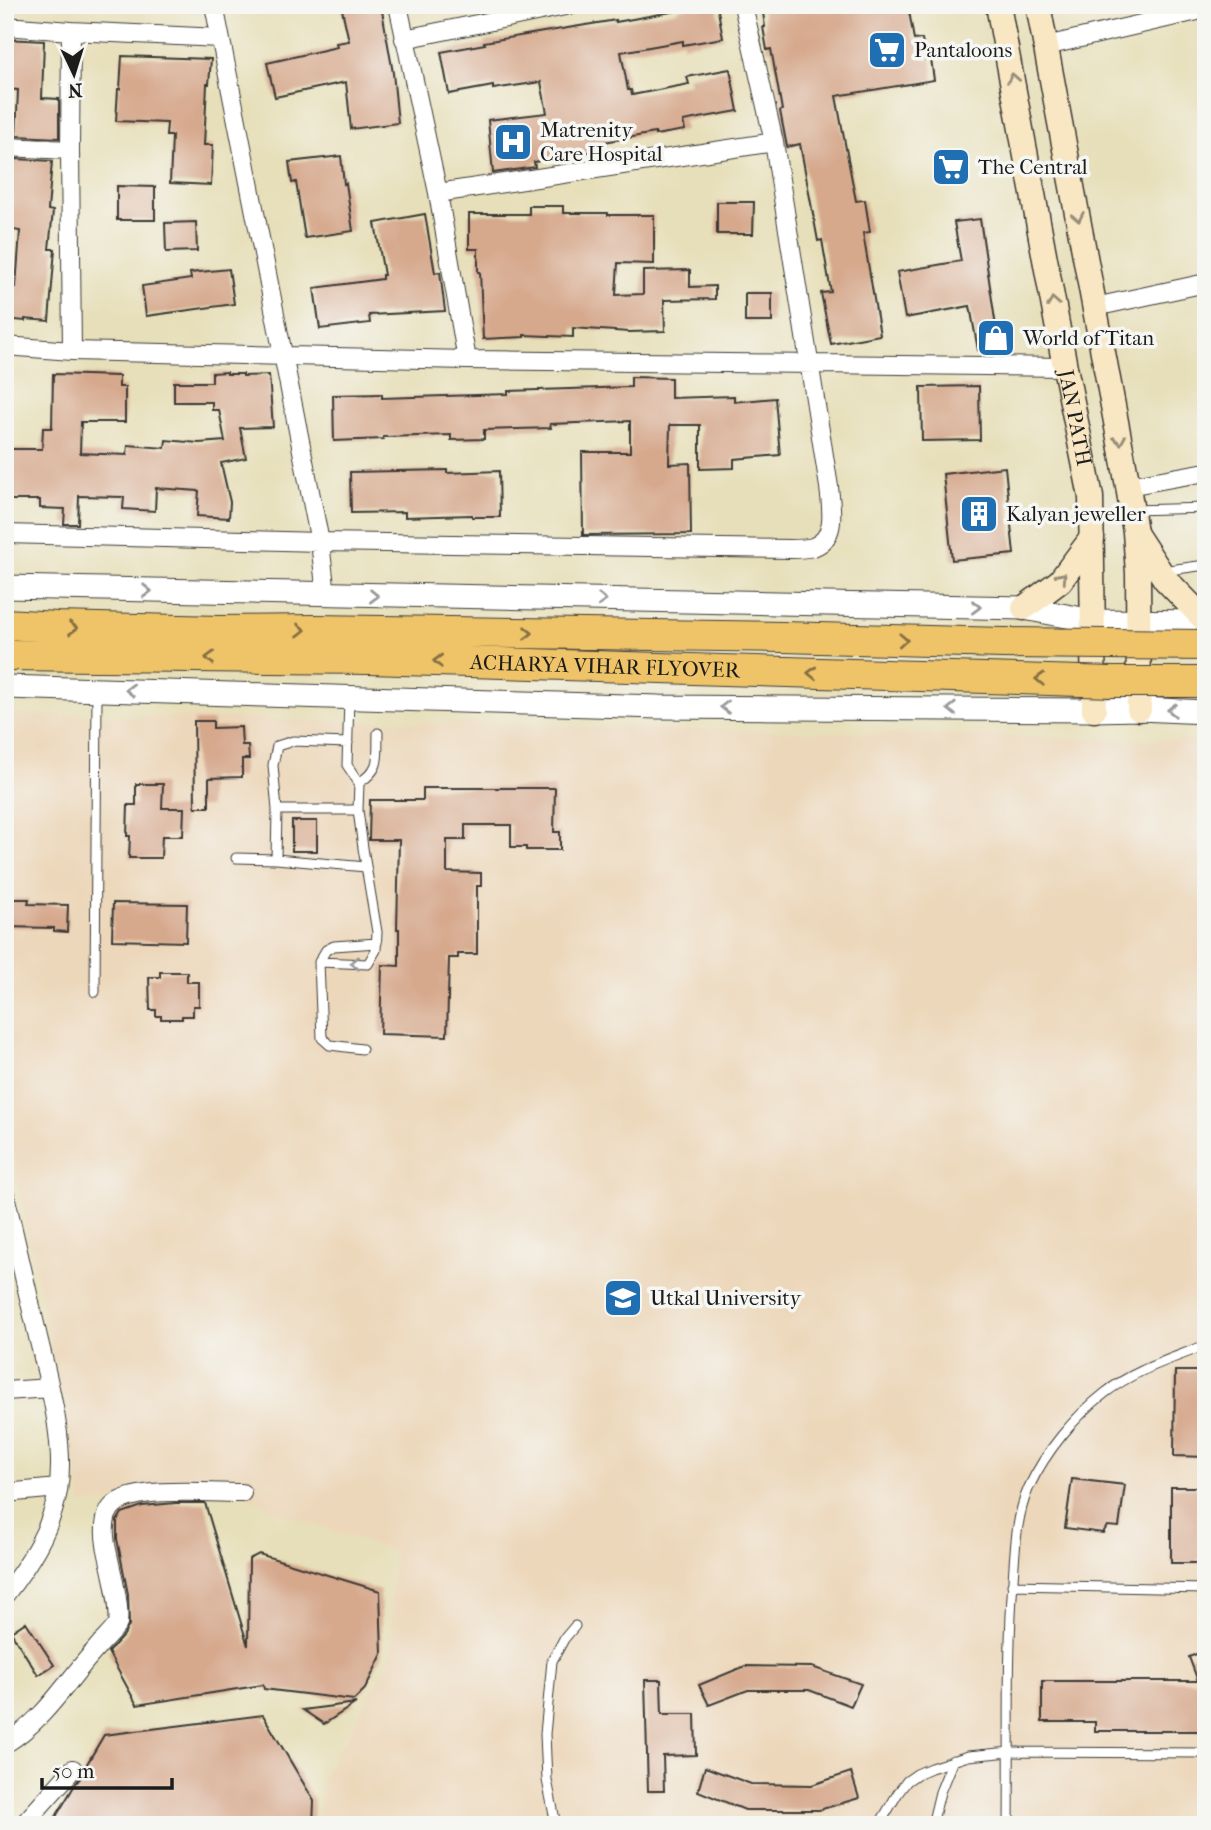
<svg xmlns="http://www.w3.org/2000/svg" width="1211" height="1830" viewBox="0 0 1211 1830" font-family="'IM FELL French Canon',serif">
<rect width="100%" height="100%" fill="#f6f6f2"/>
<filter id="ink" filterUnits="userSpaceOnUse"><feTurbulence type="fractalNoise" baseFrequency=".0143" numOctaves="2"/><feDisplacementMap in="SourceGraphic" scale="14" xChannelSelector="R" yChannelSelector="G"/><feConvolveMatrix kernelMatrix="1 2 1 2 8 2 1 2 1" color-interpolation-filters="sRGB"/></filter>
<filter id="wash" filterUnits="userSpaceOnUse"><feTurbulence type="fractalNoise" baseFrequency=".00686" numOctaves="4" result="noise"/><feDisplacementMap in="SourceGraphic" scale="28" xChannelSelector="R" yChannelSelector="G"/><feGaussianBlur stdDeviation="1.57" result="paint"/><feColorMatrix in="noise" values="0 0 0 0 0 0 0 0 0 0 0 0 0 0 0 0 0 1.4 0 .05"/><feComposite in="paint" operator="in"/></filter>
<g filter="url(#wash)">
<rect width="100%" height="100%" fill="#e7dfb9"/>
<!-- built -->
<path fill="#ecd7ba" d="M5 713 1206 741V1825H317L322 1779 390 1660 393 1551 275 1511 215 1480 82 1505 5 1116Z"/>
<g id="blocks">
<!-- building -->
<path fill="#d6a88c" d="M341 5H381L393 73 398 123 351 129 346 82 275 97 267 63 337 47 336 43 349 41Z
M695 5H717L723 38 683 45V41L621 52 628 90H631L632 95 689 84 687 77 730 69 738 111 683 121 685 130 655 135V133L593 144 594 151 534 162 535 167 493 173 488 120 547 113 541 82 493 89V86L449 94 441 52 485 44 484 42 616 20V22L677 11V9Z
M762 5H908L914 40 922 39 925 60 931 59 934 80 836 96 856 201 865 200 870 232 863 233 880 335 831 344 821 293 831 292 822 240 818 241 800 144 787 147 780 111 782 110 771 49 767 50 763 27H765Z
M5 39 44 41 42 98 59 99V138L16 136 18 90 5 89Z
M122 56 211 59 209 84H207L204 145H213L211 185 170 183 172 136H166L167 123 116 121 118 89H120Z
M341 156 344 184 346 183 353 231 305 238 296 182 292 183 289 162Z
M15 159 52 161 48 210 53 211 49 249H55L49 321 25 319V321L5 319V286L16 287 20 231 7 229 10 196H5V160L15 161Z
M117 186 155 187V220H117Z
M717 202H754L753 234H717Z
M529 206H563V213H608V215H654V264L618 263 616 295 643 294V271L690 270V287L715 286V299L664 300 665 331 629 332 573 328V337L524 335V337L483 339 480 272H478V249H469V214H529Z
M425 214 435 273 440 272 445 311 369 315 370 323 320 329 314 288 382 279V275H384L375 223Z
M980 219 999 347 978 350 970 306 905 318 897 272 961 261 954 222Z
M196 222 197 251 166 252 165 223Z
M229 269 234 304 146 316 142 286 191 279 190 273Z
M745 293H772V322H745Z
M227 372V374H243V376L269 375 273 427 240 428 246 458 221 463 230 502 229 518 197 516 199 491 156 488 155 511 123 509 124 497 79 496 78 524H64L65 509 40 508V500H5V449H42L43 428H52L53 374 119 376V387H125V422H81L80 453 127 455 128 445 165 448 166 440 199 443 225 441 219 410H212V402H174V382H212V373Z
M631 377 671 378V398L734 396V402L775 398 780 455 734 459V468L700 469V425H670L669 464 690 463 691 534 583 535 582 452H630V421L550 424 551 428 484 430V439L451 440V435L383 437V439L334 441 333 395 382 394V398L508 394V391L631 387Z
M979 386 980 440 922 441 921 387Z
M1005 467 1014 554 952 560 943 474Z
M447 470V473L499 471 500 517H472V515L405 517V512L351 513 350 472Z
M194 721H213V728L241 727 242 745H248L249 759H242V777L209 778V807H195Z
M136 784H163L162 808H184L183 836H162L161 858H129L130 836H127L128 805H136Z
M423 788H555L554 832H560V850H526V847H511V825H465V840H447V872L481 873V886H477V954H458V958H449L447 1036 380 1034 382 965 399 966V929H397L399 840H369L370 800H423Z
M292 821H317V851H292Z
M13 899H29L28 904 68 905 67 932 54 931V928L5 927V903H13Z
M113 903 187 904 186 942 112 940Z
M160 972H187V982H199V1006H193V1016H182V1019H161V1016H156V1010H150L149 977H160Z
M1175 1371H1206V1457L1174 1456Z
M1072 1479 1125 1485 1119 1527 1107 1526 1103 1533 1065 1528Z
M1171 1487H1199L1198 1517H1206V1559H1198V1563H1171Z
M205 1503 248 1646 249 1559 259 1554 380 1591 382 1654 365 1689 354 1700 264 1689 263 1685 137 1705 108 1652 124 1635 129 1625 128 1594 117 1539V1521L122 1513 142 1506 176 1503Z
M26 1622 54 1665 38 1675 11 1632Z
M1206 1650V1731H1095V1722H1042V1681H1198L1189 1657Z
M745 1666 812 1667 861 1684 851 1706 809 1690H748L709 1705 699 1685Z
M645 1680H661L662 1714H695L696 1755 663 1756 664 1791H648Z
M356 1703 324 1724 303 1710Z
M263 1715 314 1801 313 1825H51L76 1783 82 1776 84 1769 104 1735Z
M705 1767 751 1784 812 1785 851 1772 859 1798 819 1810H745L698 1791Z"/>
</g>
</g>
<g filter="url(#ink)">
<use href="#blocks" fill-opacity="0" stroke="#3a3934" stroke-width="2"/>
<g fill="none" stroke-linecap="round" stroke-linejoin="round">
<defs>
<path id="service" d="M1133 510 1206 508
M1162 571 1206 565
M359 783C382 768 377 758 378 733
M277 810H358
M236 858 276 859 366 867
M276 859 277 810 273 765 277 746 293 741 348 743
M319 962 368 964 376 950 377 932 363 848 358 810 359 783 347 765 349 699
M95 992 97 692
M362 1049 330 1045 322 1038 319 962 326 950 334 946 377 943
M1012 1585 1206 1589
M556 1825 547 1780 545 1734 552 1661 564 1639 575 1626
M879 1825 898 1793 907 1781 917 1774 931 1768 968 1756 1010 1752 1206 1753
M932 1825 940 1792 953 1760
M1009 1825C1010 1743 1007 1662 1013 1581 1015 1550 1016 1516 1029 1487 1046 1451 1074 1417 1105 1393 1134 1370 1172 1359 1206 1345"/>
<path id="minor" d="M398 5 438 193 467 360
M5 26 71 31 220 38
M71 31 70 150 72 351
M404 39 570 5
M1046 46 1206 9
M5 147 70 150
M438 193 774 142
M1095 307 1206 283
M5 346 72 351 467 360 1065 367
M1128 486 1206 472
M5 534 320 542 214 5
M326 595 320 542 790 549C797 549 806 549 813 547 838 538 831 508 829 487L774 142 743 5
M5 1195C16 1242 27 1290 38 1337 49 1383 66 1444 58 1491 51 1530 29 1564 5 1595
M5 1391 50 1388
M5 1493 58 1488
M5 1744C46 1719 65 1683 96 1649 103 1640 111 1634 118 1624 121 1604 110 1566 106 1545 104 1532 103 1513 115 1504 138 1486 212 1493 242 1493
M23 1825 73 1769"/>
<path id="tertiary" d="M5 587 1024 608 1093 621 1206 622
M5 687 659 707 1094 710 1139 709 1206 712"/>
<g id="secondary">
<path id="s1" d="M998 5 1065 367 1091 497 1094 710"/>
<path d="M1038 5 1128 486 1135 532 1138 573 1139 709"/>
<path d="M1137 536 1165 579 1206 621"/>
<path d="M1024 608 1060 581 1092 538"/>
</g>
</defs>
<!-- service casing -->
<use href="#service" stroke="#3a3934" stroke-width="11"/>
<!-- minor casing -->
<use href="#minor" stroke="#3a3934" stroke-width="20"/>
<!-- tertiary casing -->
<use href="#tertiary" stroke="#3a3934" stroke-width="25"/>
<!-- secondary casing -->
<use href="#secondary" stroke="#3a3934" stroke-width="27"/>
<!-- service -->
<use href="#service" stroke="#fff" stroke-width="9"/>
<!-- minor -->
<use href="#minor" stroke="#fff" stroke-width="18"/>
<!-- tertiary -->
<use href="#tertiary" stroke="#fff" stroke-width="23"/>
<!-- secondary -->
<use href="#secondary" stroke="#f9e7c3" stroke-width="24"/>
<defs>
<g id="trunk-bridge">
<path d="M5 624 57 627 220 631 314 630 782 637 1003 643 1206 645"/>
<path id="s2" d="M5 655 369 659 1113 682H1206"/>
</g>
</defs>
<!-- trunk-bridge casing -->
<use href="#trunk-bridge" stroke="#3a3934" stroke-width="32" stroke-linecap="butt"/>
<!-- trunk-bridge -->
<use href="#trunk-bridge" stroke="#efc469" stroke-width="30"/>
</g>
<!-- one-way arrows -->
<defs><path id="oneway-chevron" d="M-2-3.5L2.5 0L-2 3.5" fill="none" stroke-width="1.6" stroke-linecap="round" stroke-linejoin="round" transform="scale(1.75)"/></defs>
<g stroke="#968c78">
<use href="#oneway-chevron" transform="translate(1013 78) rotate(-100)"/>
<use href="#oneway-chevron" transform="translate(1078 217) rotate(79)"/>
<use href="#oneway-chevron" transform="translate(1053 302) rotate(-100)"/>
<use href="#oneway-chevron" transform="translate(1120 440) rotate(80)"/>
<use href="#oneway-chevron" transform="translate(1062 577) rotate(-48)"/>
</g>
<g stroke="#999">
<use href="#oneway-chevron" transform="translate(147 591) rotate(1)"/>
<use href="#oneway-chevron" transform="translate(374 596) rotate(1)"/>
<use href="#oneway-chevron" transform="translate(602 600) rotate(1)"/>
<use href="#oneway-chevron" transform="translate(976 607) rotate(1)"/>
<use href="#oneway-chevron" transform="translate(130 690) rotate(-179)"/>
<use href="#oneway-chevron" transform="translate(725 707) rotate(-180)"/>
<use href="#oneway-chevron" transform="translate(952 709) rotate(-180)"/>
<use href="#oneway-chevron" transform="translate(1172 710) rotate(-178)"/>
<use href="#oneway-chevron" transform="translate(355 963) rotate(-179)"/>
</g>
<g stroke="#867042">
<use href="#oneway-chevron" transform="translate(73 628) rotate(1)"/>
<use href="#oneway-chevron" transform="translate(301 630)"/>
<use href="#oneway-chevron" transform="translate(528 633) rotate(1)"/>
<use href="#oneway-chevron" transform="translate(903 640) rotate(2)"/>
<use href="#oneway-chevron" transform="translate(210 658) rotate(-179)"/>
<use href="#oneway-chevron" transform="translate(438 661) rotate(-178)"/>
<use href="#oneway-chevron" transform="translate(812 673) rotate(-178)"/>
<use href="#oneway-chevron" transform="translate(1040 679) rotate(-178)"/>
</g>
</g>
<!-- icons -->
<defs>
<symbol id="supermarket-square" viewBox="-11 -11 22 22"><rect x="-9" y="-9" width="18" height="18" rx="4" fill="#1f6fb2" stroke="#f6f6f2"/><path d="M-6-5.5h2.5l.6 2H6L4.5 2H-2.5L-4.4-4H-6ZM-1.5 3.2a1.3 1.3 0 1 0 .1 0ZM3 3.2a1.3 1.3 0 1 0 .1 0Z" fill="#fff"/></symbol>
<symbol id="hospital-square" viewBox="-11 -11 22 22"><rect x="-9" y="-9" width="18" height="18" rx="4" fill="#1f6fb2" stroke="#f6f6f2"/><path d="M-5-5h3v3.5h4V-5h3V5h-3V1.5h-4V5h-3Z" fill="#fff"/></symbol>
<symbol id="shop-square" viewBox="-11 -11 22 22"><rect x="-9" y="-9" width="18" height="18" rx="4" fill="#1f6fb2" stroke="#f6f6f2"/><path d="M-5-2.5h2.3a2.7 3.5 0 0 1 5.4 0H5L5.5 6h-11ZM-1.5-2.5h3a1.5 2.3 0 0 0-3 0Z" fill="#fff"/></symbol>
<symbol id="building-square" viewBox="-11 -11 22 22"><rect x="-9" y="-9" width="18" height="18" rx="4" fill="#1f6fb2" stroke="#f6f6f2"/><path d="M-4-6H4V6H1V3H-1V6H-4ZM-2.5-4.3h1.7v1.8h-1.7ZM.8-4.3h1.7v1.8H.8ZM-2.5-1h1.7V.8h-1.7ZM.8-1h1.7V.8H.8Z" fill="#fff"/></symbol>
<symbol id="university-square" viewBox="-11 -11 22 22"><rect x="-9" y="-9" width="18" height="18" rx="4" fill="#1f6fb2" stroke="#f6f6f2"/><path d="M0-5L7-2L0 1L-7-2ZM-4 1L0 2.5L4 1V4Q0 6-4 4Z" fill="#fff"/></symbol>
</defs>
<g fill-rule="evenodd">
<use href="#supermarket-square" x="865" y="28" width="44" height="44"/>
<use href="#hospital-square" x="491" y="120" width="44" height="44"/>
<use href="#supermarket-square" x="929" y="145" width="44" height="44"/>
<use href="#shop-square" x="974" y="316" width="44" height="44"/>
<use href="#building-square" x="957" y="492" width="44" height="44"/>
<use href="#university-square" x="601" y="1276" width="44" height="44"/>
</g>
<g text-anchor="middle" stroke-width="7" stroke-linejoin="round" paint-order="stroke">
<!-- poi labels -->
<g font-size="21" fill="#1c1c1c" stroke="#f6f6f2" text-anchor="start">
<text x="914" y="57">Pantaloons</text>
<text x="540" y="137">Matrenity<tspan x="540" dy="24">Care Hospital</tspan></text>
<text x="978" y="174">The Central</text>
<text x="1023" y="345">World of Titan</text>
<text x="1006" y="521">Kalyan jeweller</text>
<text x="650" y="1305">Utkal University</text>
</g>
<!-- street labels -->
<g font-size="21" fill="#1c1c1c" stroke="#f6f6f2">
<text dy="7" stroke="none"><textPath href="#s1" startOffset="420">JAN PATH</textPath></text>
<text dy="7" stroke="none"><textPath href="#s2" startOffset="600">ACHARYA VIHAR FLYOVER</textPath></text>
</g>
</g>
<!-- margin -->
<rect width="1211" height="1830" fill="none" stroke="#f6f6f2" stroke-width="28"/>
<!-- north arrow -->
<g transform="translate(74 74) rotate(176)" stroke="#f6f6f2" stroke-width="5" paint-order="stroke">
<path d="M0-5L12 26L0 18L-12 26Z" fill="#1c1c1c"/>
<text y="-10" font-size="19" font-weight="bold" text-anchor="middle" fill="#1c1c1c">N</text>
</g>
<!-- scale -->
<path d="M42 1778v10h130v-10" fill="none" stroke="#1c1c1c" stroke-width="3.5"/>
<text x="52" y="1778" font-size="21" fill="#1c1c1c" stroke="#f6f6f2" stroke-width="5" paint-order="stroke">50 m</text>
</svg>
